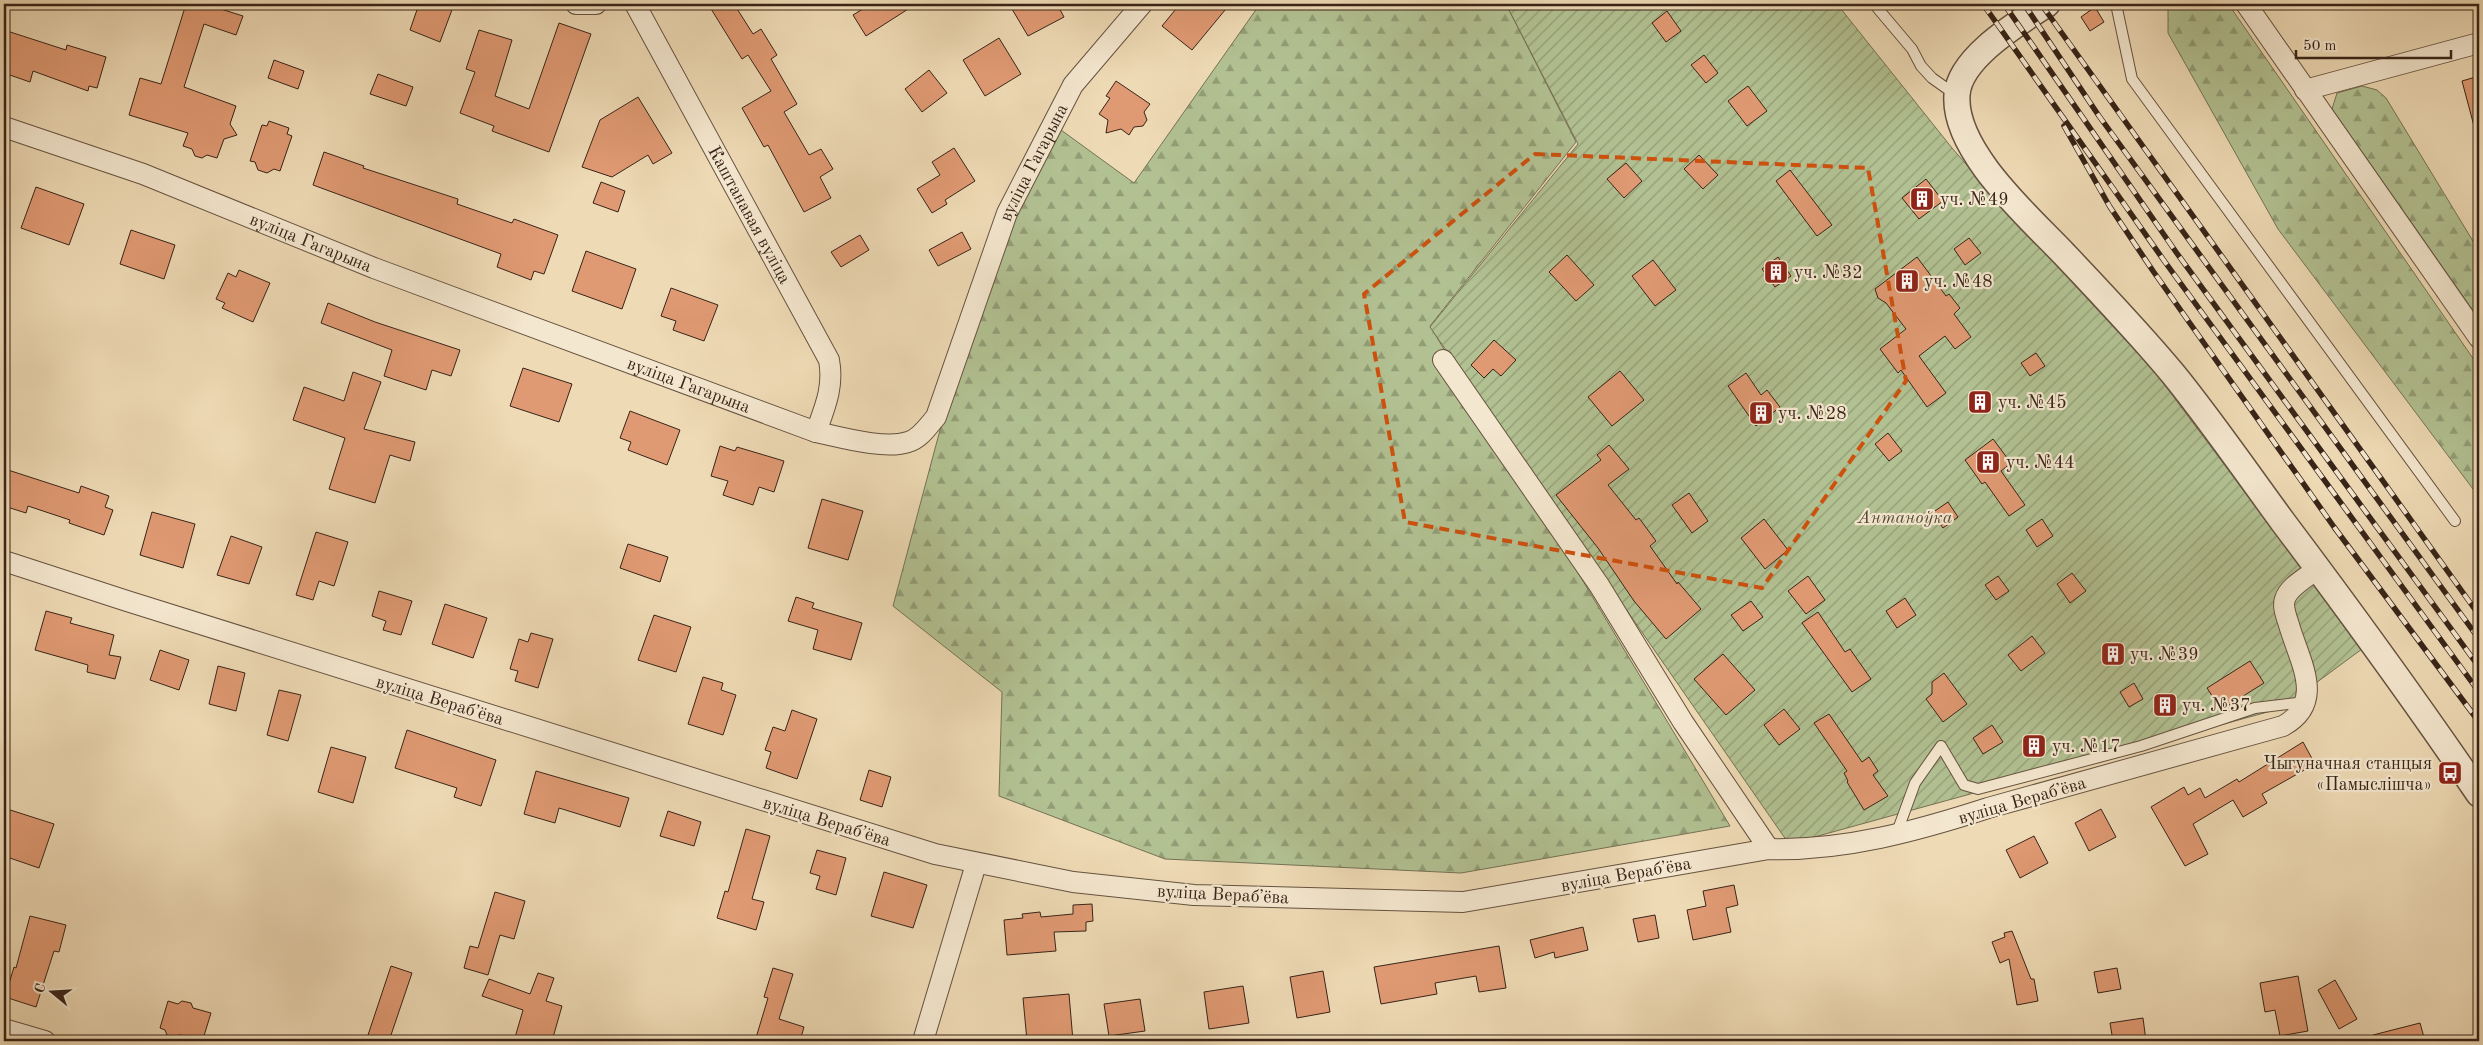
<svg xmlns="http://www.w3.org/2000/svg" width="2483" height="1045" viewBox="0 0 2483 1045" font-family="'Old Standard TT',serif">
<defs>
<pattern id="forest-firs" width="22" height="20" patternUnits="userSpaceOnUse" patternTransform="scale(1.25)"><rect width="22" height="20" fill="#b2c192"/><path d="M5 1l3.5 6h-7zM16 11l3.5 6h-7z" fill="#929d76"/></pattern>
<pattern id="garden-furrows" width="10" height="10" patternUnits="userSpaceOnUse" patternTransform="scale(1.25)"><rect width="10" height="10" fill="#b2c192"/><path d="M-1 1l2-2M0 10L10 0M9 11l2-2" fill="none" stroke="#929d76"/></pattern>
</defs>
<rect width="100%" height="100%" fill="#eedab5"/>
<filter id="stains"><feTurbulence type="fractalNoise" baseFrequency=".004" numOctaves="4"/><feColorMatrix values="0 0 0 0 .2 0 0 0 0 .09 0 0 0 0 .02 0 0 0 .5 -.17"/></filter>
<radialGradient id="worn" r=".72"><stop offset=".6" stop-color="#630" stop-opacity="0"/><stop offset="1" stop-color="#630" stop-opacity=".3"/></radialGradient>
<!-- forest -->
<path fill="url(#forest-firs)" stroke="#757255" d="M1260 4H1506L1576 142 1430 326 1730 826 1461 873 1165 859 999 796 1002 692 893 606 940 430 1015 218 1061 130 1134 183Z
M2168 4 2229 5 2479 367V497L2278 229 2168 33Z
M2362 86 2377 90 2386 98 2479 251V319L2332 109 2337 93Z"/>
<!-- garden -->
<path fill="url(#garden-furrows)" stroke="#757255" d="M1506 4H1837L1952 148 2018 224 2155 372 2362 649 2282 708 1789 844 1430 327 1578 144Z"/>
<!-- building -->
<path fill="#e09a73" stroke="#382418" d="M186 4H205L243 16 236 35 204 24 184 87 236 106 230 124 237 135 224 139 217 158 207 155 202 158 195 156 192 149 183 146 188 133 129 115 140 78 161 84Z
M419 4H444L453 7 440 42 410 30Z
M708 4H734L753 34 761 29 777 55 771 59 797 104 784 112 809 155 821 149 833 169 820 177 831 198 804 212 768 145 764 147 742 108 771 91 748 55 742 59Z
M871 4H916L866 36 853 15Z
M1009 4H1057L1064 17 1028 36Z
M1180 4H1230L1192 50 1162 26Z
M2095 7 2104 22 2090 31 2081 17Z
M1667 11 1681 31 1666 42 1652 23Z
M559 23 591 34 549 152 492 131 494 126 460 113 475 72 466 69 479 30 512 40 495 96 529 109Z
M4 30 66 50 67 45 106 57 97 88 89 86 88 91 33 71 30 82 4 73Z
M999 38 1021 74 985 96 963 60Z
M1704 55 1718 73 1706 83 1691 65Z
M274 60 304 71 298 89 268 78Z
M929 70 947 93 922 112 905 89Z
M378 74 413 87 406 106 370 94Z
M2479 76V125L2474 126 2462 81Z
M1116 81 1150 104 1144 112 1147 120 1143 126 1134 127 1129 135 1121 129 1106 133 1108 120 1099 114 1110 98 1106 96Z
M1748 86 1767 111 1747 126 1728 101Z
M638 97 672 153 653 164 648 155 612 177 582 167 600 120Z
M269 121 289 128 287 134 292 136 280 171 274 169 267 173 258 170 255 162 250 161 262 125 267 126Z
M954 148 975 181 945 200 947 204 932 213 917 189 940 175 932 162Z
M324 152 364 166 363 168 458 199 457 204 512 223 514 219 558 235 544 274 534 271 531 280 497 267 501 254 313 185Z
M1699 155 1718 175 1703 189 1684 169Z
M1626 163 1642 181 1624 198 1607 179Z
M1790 170 1832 225 1817 236 1776 181Z
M1926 179 1943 201 1919 219 1902 198Z
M601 182 625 191 618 212 593 203Z
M36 187 84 204 69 245 21 228Z
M131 230 175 245 164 279 120 264Z
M962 232 971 249 938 266 929 250Z
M860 235 869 250 841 267 831 252Z
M1969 238 1981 253 1965 265 1954 249Z
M586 251 636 269 622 309 572 291Z
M1567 255 1594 285 1576 301 1549 272Z
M1778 257 1791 276 1775 287 1762 269Z
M1917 257 1946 296 1949 294 1960 308 1954 314 1971 337 1955 349 1945 336 1919 356 1946 393 1927 407 1901 370 1898 373 1880 349 1906 329 1886 303 1878 298 1875 289Z
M1653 260 1676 290 1655 306 1632 276Z
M239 270 270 283 253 322 222 308 225 303 216 299 228 273 236 277Z
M671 288 718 305 704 341 673 330 676 321 661 316Z
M328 303 375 322 460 350 451 376 432 370 426 390 384 376 392 350 321 323Z
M1494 340 1516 360 1501 376 1493 369 1484 378 1471 365Z
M2036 353 2045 366 2030 376 2021 363Z
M523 368 572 384 559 422 510 406Z
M1620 371 1644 400 1612 426 1588 397Z
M353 372 381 382 364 429 415 442 410 461 390 455 375 503 329 489 345 438 293 420 304 387 344 401Z
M1746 373 1761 395 1767 390 1780 407 1756 426 1728 386Z
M630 411 680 430 667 465 628 450 631 442 620 438Z
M1888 433 1902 451 1889 461 1875 444Z
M1993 439 2011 463 2001 471 2025 505 2009 516 1985 482 1982 484 1965 460Z
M1609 445 1629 469 1608 485 1636 520 1639 518 1656 541 1650 546 1677 584 1678 582 1701 609 1666 639 1634 601 1598 548 1556 495 1601 460 1597 455Z
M720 446 735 451 737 447 784 461 774 492 759 487 753 505 723 495 728 481 711 476Z
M8 470 79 493 81 486 109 496 105 507 113 510 104 535 69 523 70 520 28 506 26 513 4 506V484Z
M1689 493 1708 521 1692 533 1672 505Z
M822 499 863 511 848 560 808 548Z
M1948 502 1958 517 1943 528 1932 513Z
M152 512 195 524 183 568 140 555Z
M1764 519 1788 550 1765 569 1741 538Z
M2042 519 2053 536 2037 547 2026 530Z
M316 532 348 542 334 586 319 581 313 600 296 595Z
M231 536 262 547 249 584 217 575Z
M628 544 668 557 660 582 620 568Z
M2072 573 2086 591 2070 603 2057 584Z
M1808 576 1825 600 1806 614 1788 591Z
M1998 576 2009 591 1996 600 1985 585Z
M379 591 412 601 401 635 383 630 386 621 372 616Z
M796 597 814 603 812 608 862 623 851 660 813 649 818 630 788 621Z
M1905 598 1916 615 1897 628 1886 611Z
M1751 601 1763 617 1743 631 1731 615Z
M445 604 487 618 473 658 432 644Z
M46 611 72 618 70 623 114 635 109 655 121 657 115 679 87 672 88 665 35 650Z
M1818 612 1845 652 1850 649 1871 679 1852 692 1802 623Z
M654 615 691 627 676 672 638 660Z
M531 633 553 639 538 688 515 681 518 671 510 669 519 639 528 642Z
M2032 636 2045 653 2021 671 2008 655Z
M160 650 189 660 179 690 150 680Z
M1723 654 1755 690 1726 715 1694 679Z
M2250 661 2264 683 2221 710 2207 688Z
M218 666 245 673 236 711 209 704Z
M1944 673 1967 704 1943 722 1926 699 1932 694V682Z
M703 677 723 683 721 690 736 695 723 735 688 724Z
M2134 683 2143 699 2129 707 2120 692Z
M279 690 301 695 288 741 267 735Z
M1784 709 1800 729 1779 745 1764 725Z
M792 710 817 719 797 779 766 768 771 752 765 750 773 727 785 731Z
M1829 714 1862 762 1869 757 1878 771 1873 775 1888 796 1864 810 1847 782 1848 781 1844 773 1847 771 1814 723Z
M1992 725 2003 742 1983 754 1973 738Z
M407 730 496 760 481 806 454 797 457 788 395 768Z
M2303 742 2315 764 2262 794 2267 803 2243 817 2233 800 2193 824 2208 854 2185 866 2151 807 2184 787 2188 795 2200 788 2205 798 2237 779 2239 782Z
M331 747 366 757 353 803 318 792Z
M869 770 891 777 882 807 860 800Z
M536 771 629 798 620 827 559 808 555 823 524 814Z
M4 808 54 824 39 868 4 856Z
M2101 809 2116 837 2089 851 2075 823Z
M668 811 701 822 694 846 660 836Z
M746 829 770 836 752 899 764 902 756 930 717 918 725 891 728 892Z
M2034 836 2048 863 2020 878 2006 850Z
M817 850 846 858 836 895 816 889 820 876 810 873Z
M884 872 927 885 913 928 871 916Z
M1734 885 1738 905 1726 908 1731 932 1693 940 1687 910 1706 906 1703 891Z
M495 892 525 901 514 939 500 935 488 975 464 968 470 946 478 948Z
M1092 904 1093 921 1086 922V931L1054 932 1056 951 1007 955 1004 920 1023 918 1022 914 1040 912 1041 917 1073 914V905Z
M1655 915 1659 938 1638 942 1633 919Z
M30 916 66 925 59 952 54 951 36 1007 5 997 14 967 16 968Z
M1583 927 1588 950 1555 958 1554 952 1535 958 1530 940Z
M2012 931 2031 979H2034L2038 1001 2017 1005 2009 959 2000 963 1992 942 2005 937 2004 933Z
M1499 946 1506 988 1479 992 1476 976 1435 983 1437 994 1381 1004 1374 967Z
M391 966 412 973 389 1041H366Z
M773 968 793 974 779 1019 804 1027 800 1041H755L768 998 764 997Z
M2117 968 2121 989 2098 993 2094 972Z
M1323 971 1330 1012 1297 1018 1290 977Z
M538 973 554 978 546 1001 562 1006 552 1041H514L523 1010 482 996 489 979 530 994Z
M2298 976 2308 1031 2280 1036 2275 1010 2265 1012 2260 983Z
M2335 980 2357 1019 2339 1029 2318 990Z
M1243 986 1249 1023 1209 1029 1204 992Z
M1069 994 1073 1041H1027L1023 998Z
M1140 999 1145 1031 1109 1036 1104 1004Z
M168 1001 178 1004 182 1001 191 1003 193 1008 211 1013 203 1039 180 1035 175 1037 167 1035 165 1030 160 1028Z
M2143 1018 2146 1041H2113L2110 1023Z
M2420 1023 2425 1041H2373V1035Z"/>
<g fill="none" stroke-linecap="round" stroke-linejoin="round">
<defs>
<path id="service" d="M1874 4 1912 49 1921 66 1932 78 1956 95
M2116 4 2132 79 2455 521
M1896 835 1915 783 1941 746 1964 785 1978 789 2141 746 2255 708 2305 702"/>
<g id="minor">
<path d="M576 4H596"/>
<path id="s1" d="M635 4 829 360C834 387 825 407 816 432"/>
<path d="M2246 4 2479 338"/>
<path d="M2305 90 2479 43"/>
<path id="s2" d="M4 127 143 174 374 268 816 432C840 437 885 450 908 442 920 439 928 426 936 417L1007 213 1073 85 1142 4"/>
<path d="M1443 360 1599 585 1683 722 1769 849"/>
<path d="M4 561 127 601 935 854 1073 882 1194 895 1463 902 1769 849C1844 851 1917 831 1988 808L2283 726C2326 702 2300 663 2289 625 2287 618 2282 607 2285 599 2289 586 2308 577 2318 568"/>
<path d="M4 1029 45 1041"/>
<path d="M923 1041 976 864"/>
</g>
<path id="tertiary" d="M2047 4C2018 23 1959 58 1957 95 1953 151 2029 217 2065 255 2102 294 2140 334 2174 375 2212 422 2247 473 2283 522 2350 611 2416 702 2479 794"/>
</defs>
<!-- service casing -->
<use href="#service" stroke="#66523f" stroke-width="12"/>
<!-- minor casing -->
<use href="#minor" stroke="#66523f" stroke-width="22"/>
<!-- tertiary casing -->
<use href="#tertiary" stroke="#66523f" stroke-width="28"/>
<!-- service -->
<use href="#service" stroke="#f4e7cf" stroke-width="10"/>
<!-- minor -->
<use href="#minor" stroke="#f4e7cf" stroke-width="20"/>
<!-- tertiary -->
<use href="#tertiary" stroke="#f4e7cf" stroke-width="25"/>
<defs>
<path id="rail" d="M1983 4 2165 262 2479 692
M2004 4 2176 252 2479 667
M2024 4 2099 116 2479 639
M2041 4 2479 615
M2064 126 2110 207 2153 271 2334 527 2479 722"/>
</defs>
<!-- rail casing -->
<use href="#rail" stroke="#382418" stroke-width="5.5"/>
<!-- rail -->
<use href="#rail" stroke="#f4e7cf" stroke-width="4" stroke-dasharray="11" stroke-linecap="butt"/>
</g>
<!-- marked area -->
<path fill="none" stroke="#ce510e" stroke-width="4" stroke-dasharray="10 6" stroke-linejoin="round" d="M1535 154 1868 168 1906 381 1762 588 1405 522 1364 294Z"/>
<!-- icons -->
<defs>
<symbol id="building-square" viewBox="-11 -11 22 22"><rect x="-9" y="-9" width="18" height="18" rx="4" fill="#8f2418" stroke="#f4e7cf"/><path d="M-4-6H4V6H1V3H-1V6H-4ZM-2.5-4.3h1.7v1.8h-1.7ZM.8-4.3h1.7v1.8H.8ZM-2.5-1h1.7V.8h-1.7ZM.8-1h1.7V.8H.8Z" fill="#fff"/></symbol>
<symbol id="bus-square" viewBox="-11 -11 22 22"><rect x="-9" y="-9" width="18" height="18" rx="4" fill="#8f2418" stroke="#f4e7cf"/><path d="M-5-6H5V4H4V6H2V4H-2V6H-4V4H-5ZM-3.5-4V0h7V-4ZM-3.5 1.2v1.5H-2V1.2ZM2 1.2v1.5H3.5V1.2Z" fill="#fff"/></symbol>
</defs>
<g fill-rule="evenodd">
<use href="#building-square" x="1908" y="185" width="28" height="28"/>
<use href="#building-square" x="1762" y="258" width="28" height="28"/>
<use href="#building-square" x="1893" y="267" width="28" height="28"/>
<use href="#building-square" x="1966" y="388" width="28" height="28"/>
<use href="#building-square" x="1747" y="399" width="28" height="28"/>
<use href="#building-square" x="1974" y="448" width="28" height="28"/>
<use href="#building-square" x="2099" y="640" width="28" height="28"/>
<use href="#building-square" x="2151" y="691" width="28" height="28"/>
<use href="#building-square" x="2020" y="732" width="28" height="28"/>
<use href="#bus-square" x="2436" y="759" width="28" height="28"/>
</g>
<g text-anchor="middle" stroke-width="4.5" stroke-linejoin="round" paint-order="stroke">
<!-- street labels -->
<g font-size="18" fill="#382418" stroke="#f4e7cf">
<text dy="6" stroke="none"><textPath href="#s2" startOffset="1272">вуліца Гагарына</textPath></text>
<text dy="6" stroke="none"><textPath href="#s1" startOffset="240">Каштанавая вуліца</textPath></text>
<text dy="6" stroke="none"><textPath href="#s2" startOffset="328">вуліца Гагарына</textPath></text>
<text dy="6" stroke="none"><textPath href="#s2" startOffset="732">вуліца Гагарына</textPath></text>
<text transform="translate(440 700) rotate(17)" y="6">вуліца Верабʼёва</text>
<text transform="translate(2022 800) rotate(-16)" y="6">вуліца Верабʼёва</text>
<text transform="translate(827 821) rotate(17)" y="6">вуліца Верабʼёва</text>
<text transform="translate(1626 874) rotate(-10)" y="6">вуліца Верабʼёва</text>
<text transform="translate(1223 894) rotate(3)" y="6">вуліца Верабʼёва</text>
</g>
<!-- poi labels -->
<g font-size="18" fill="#382418" stroke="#f4e7cf" text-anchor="start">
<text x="1940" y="205">уч. №49</text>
<text x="1794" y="278">уч. №32</text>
<text x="1924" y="287">уч. №48</text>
<text x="1998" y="408">уч. №45</text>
<text x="1778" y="419">уч. №28</text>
<text x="2006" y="468">уч. №44</text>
<text x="2130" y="660">уч. №39</text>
<text x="2182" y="711">уч. №37</text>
<text x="2052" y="752">уч. №17</text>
<text x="2432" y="769" text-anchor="end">Чыгуначная станцыя<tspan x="2432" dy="21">«Памыслішча»</tspan></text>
</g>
<!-- park labels -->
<g font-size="18" font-style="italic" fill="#564b36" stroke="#f4e7cf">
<text x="1905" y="523">Антаноўка</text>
</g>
</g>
<!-- margin -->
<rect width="2483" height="1045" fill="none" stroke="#eedab5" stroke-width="20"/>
<rect x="5" y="5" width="2473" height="1035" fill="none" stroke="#382418" stroke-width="2.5"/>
<rect x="10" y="10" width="2463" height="1025" fill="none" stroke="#382418"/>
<!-- north arrow -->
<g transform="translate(52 992) rotate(288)" stroke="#f4e7cf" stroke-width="4" paint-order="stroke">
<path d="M0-4L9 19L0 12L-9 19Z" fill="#382418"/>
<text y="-8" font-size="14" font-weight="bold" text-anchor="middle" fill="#382418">С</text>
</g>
<!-- scale -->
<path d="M2296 50v8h155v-8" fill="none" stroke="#382418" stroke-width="2.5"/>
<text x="2303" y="50" font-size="15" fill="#382418" stroke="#f4e7cf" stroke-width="4" paint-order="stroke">50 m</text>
<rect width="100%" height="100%" filter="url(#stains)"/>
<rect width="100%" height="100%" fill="url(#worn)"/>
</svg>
